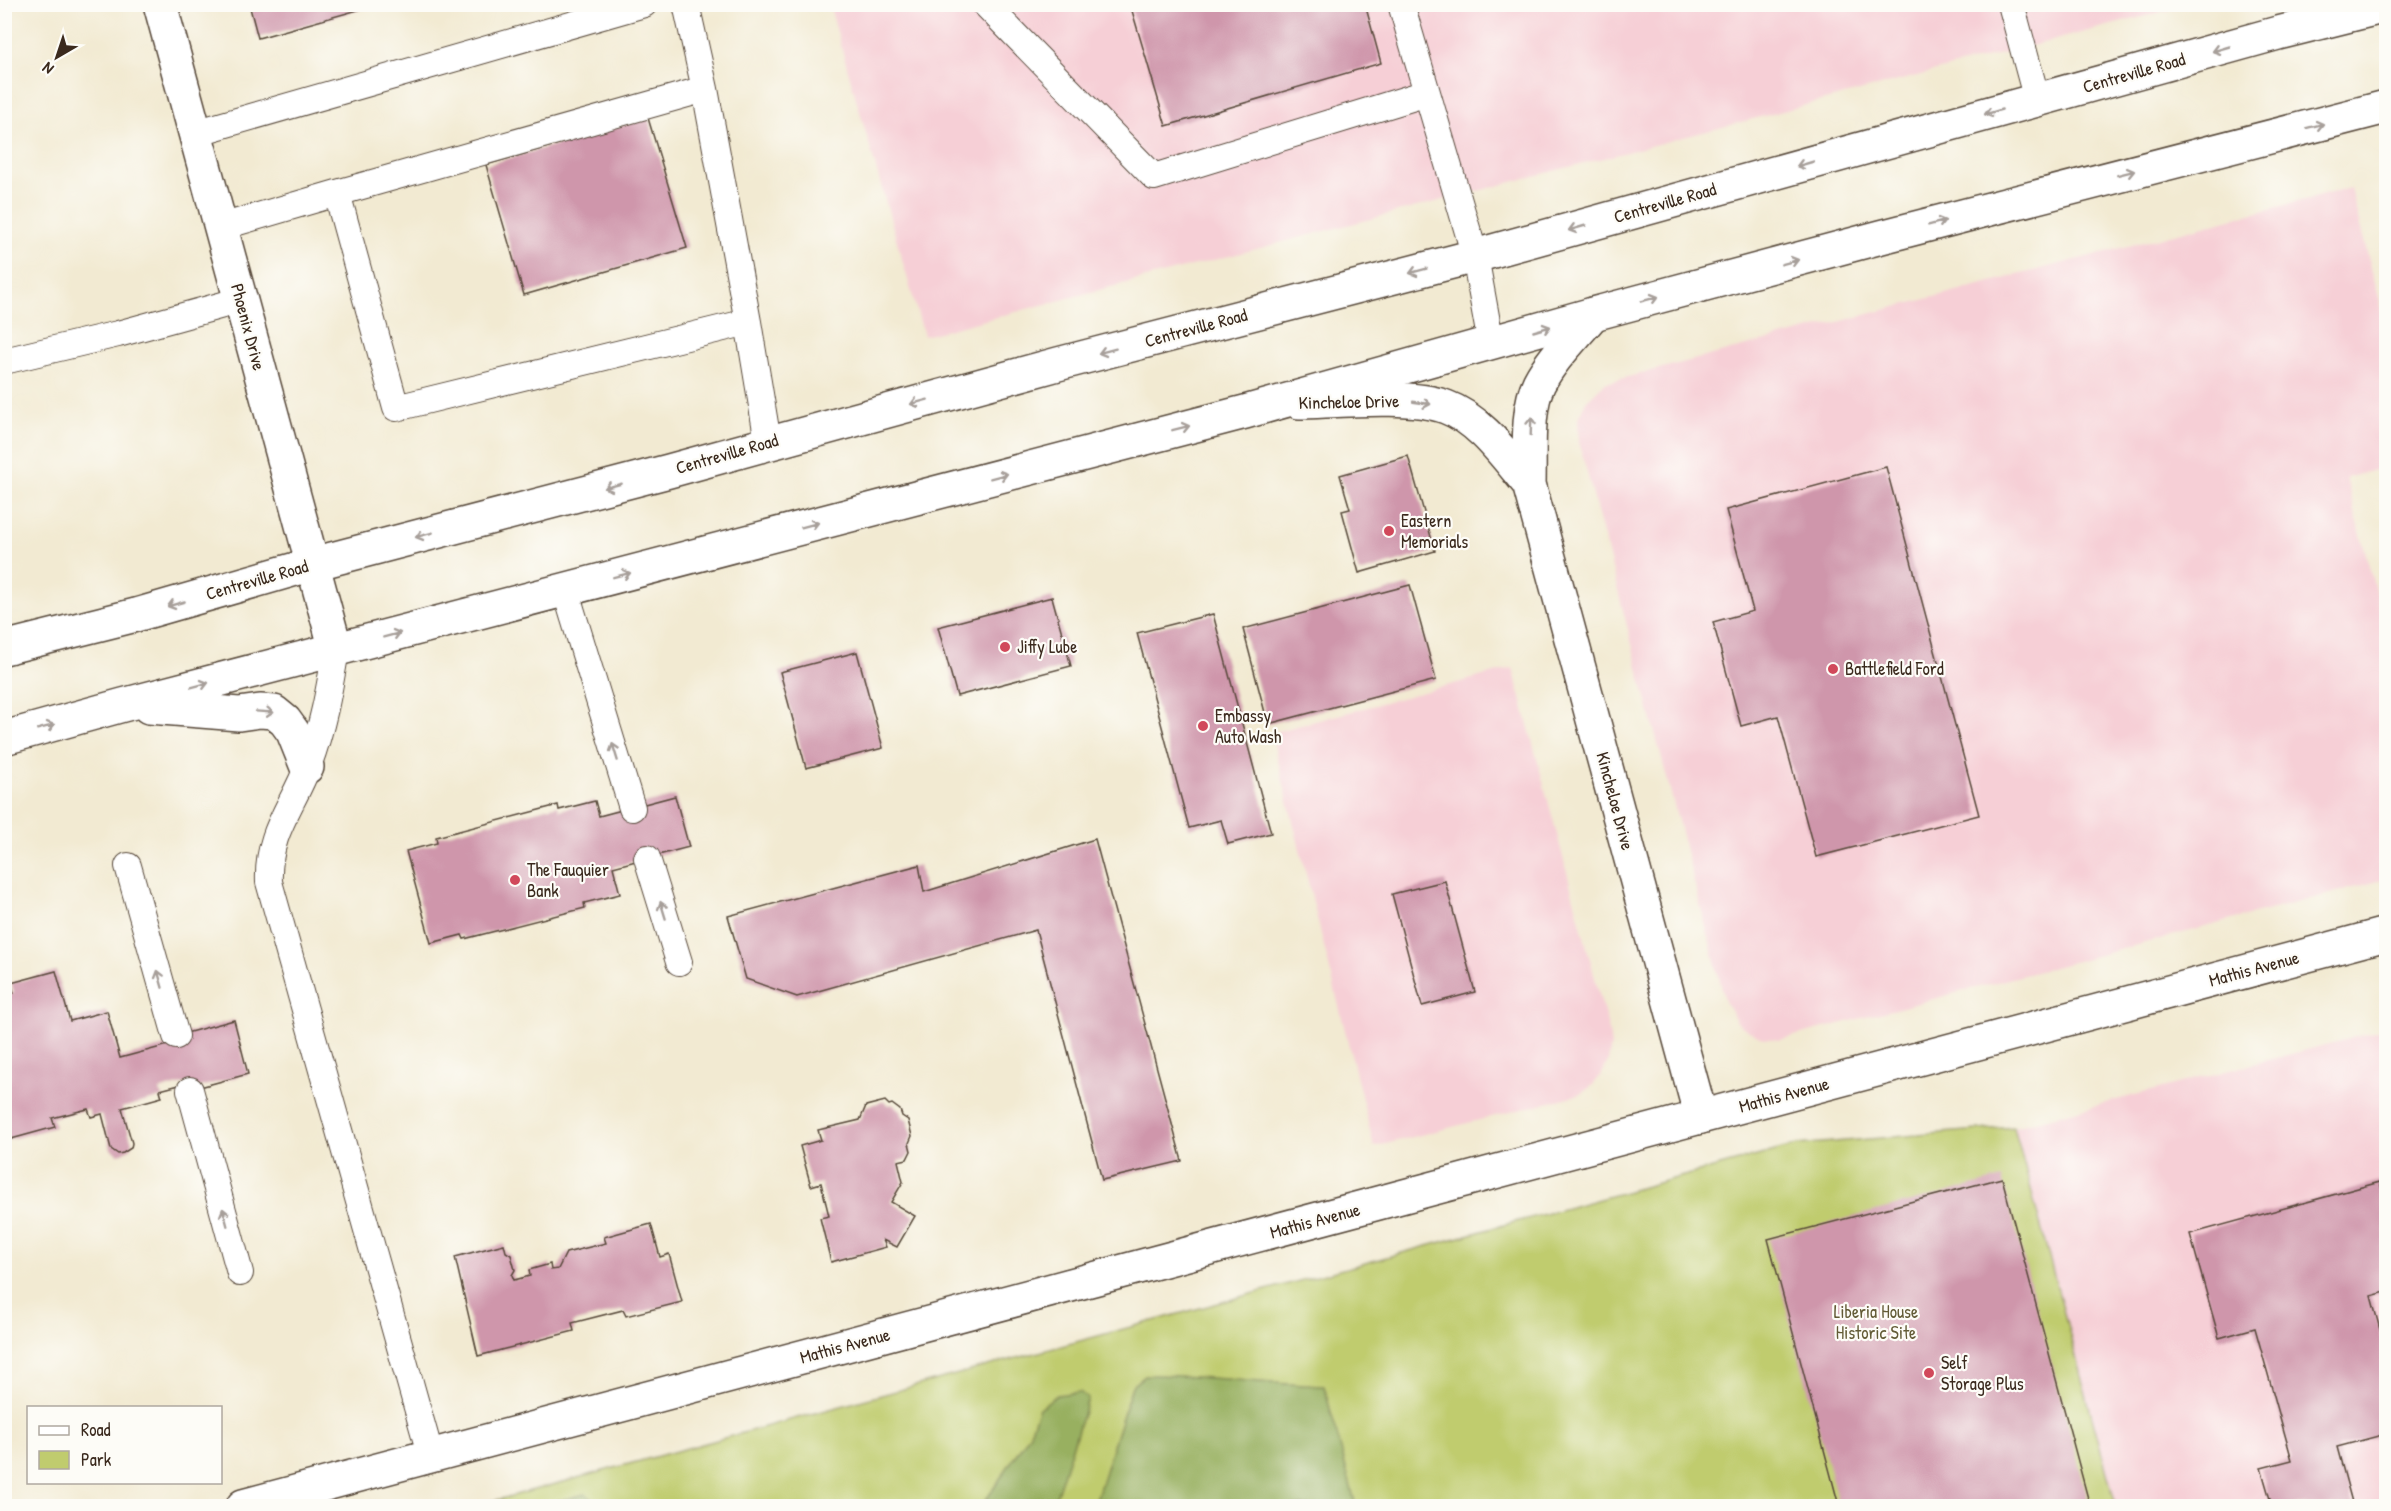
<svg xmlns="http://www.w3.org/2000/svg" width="2391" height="1511" viewBox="0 0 2391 1511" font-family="'Patrick Hand',sans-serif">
<rect width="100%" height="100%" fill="#fdfcf7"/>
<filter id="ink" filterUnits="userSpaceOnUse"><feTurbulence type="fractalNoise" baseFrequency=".0167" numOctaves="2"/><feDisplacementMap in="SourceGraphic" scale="12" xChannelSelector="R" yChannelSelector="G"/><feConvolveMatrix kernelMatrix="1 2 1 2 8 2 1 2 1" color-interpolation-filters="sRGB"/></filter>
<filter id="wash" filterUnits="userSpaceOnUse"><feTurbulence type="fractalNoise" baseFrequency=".008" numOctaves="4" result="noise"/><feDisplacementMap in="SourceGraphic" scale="24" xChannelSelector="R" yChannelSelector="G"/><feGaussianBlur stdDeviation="1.35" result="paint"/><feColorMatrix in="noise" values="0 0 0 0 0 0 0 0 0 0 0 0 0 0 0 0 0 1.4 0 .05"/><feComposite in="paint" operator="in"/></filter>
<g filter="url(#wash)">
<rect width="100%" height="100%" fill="#f2ead2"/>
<!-- built -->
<path fill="#f6cfd6" d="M829 4 2188 5 924 336Z
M2350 188 2386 324V467L2346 478 2386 631V879L1779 1040 1760 1037 1747 1030 1737 1022 1726 1004 1579 442 1578 418 1586 401 1605 383Z
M1513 668 1609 1031 1611 1046 1608 1061 1602 1074 1593 1085 1581 1094 1374 1147 1271 733Z
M2386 1029V1506H2116L2014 1127Z"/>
<!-- green -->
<path fill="#c0cc6e" stroke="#7e7b46" stroke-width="1.5" d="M2014 1127 2116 1506H475L1797 1145Z"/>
<!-- forest -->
<path fill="#98b061" stroke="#6a6d40" stroke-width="1.5" d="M1145 1375C1204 1375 1264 1384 1324 1386L1356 1506H1094L1132 1386Z
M1080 1392 1088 1399 1053 1506H982L1029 1435 1039 1408 1057 1395Z
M585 1494 602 1506H537L542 1505Z"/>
<g id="blocks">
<!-- building -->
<path fill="#cf96ab" d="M249 4H376V5L258 38Z
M1130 4H1365L1381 63 1166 126Z
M648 118 687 248 524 295 486 165Z
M1408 456 1435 551 1359 573 1342 511 1350 509 1340 475Z
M1886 467 1979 815 1816 857 1778 716 1741 726 1713 622 1753 611 1726 510Z
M1410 585 1436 680 1268 724 1243 629Z
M1052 597 1071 666 957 696 938 627Z
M1213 614 1271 833 1228 844 1221 820 1189 828 1137 633Z
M857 652 883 748 806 768 780 672Z
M675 796 689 847 613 867 620 894 584 903 585 908 464 939 462 935 431 943 406 851 437 843 436 837 558 805 559 810 595 801 599 816Z
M1095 839 1182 1161 1102 1180 1036 930 797 997 746 979 728 916 919 865 924 892Z
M1445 881 1475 992 1422 1006 1392 894Z
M56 971 70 1021 107 1011 120 1058 176 1043 175 1036 234 1020 248 1074 189 1090 187 1083 160 1090 162 1097 122 1108 132 1143 131 1148 123 1153 118 1154 111 1149 102 1114 91 1117 88 1109 52 1118 55 1127 4 1141V995L14 993 11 983Z
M885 1101 889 1105 892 1104 900 1110 902 1116 908 1120 912 1136 909 1143 911 1151 907 1159 898 1161 903 1182 891 1202 915 1216 897 1247 883 1240 886 1247 831 1262 820 1218 829 1216 821 1183 811 1186 800 1146 821 1140 818 1130 860 1120 866 1106Z
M2002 1178 2090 1506H1839L1768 1239Z
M2380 1182 2386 1205V1292L2371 1296 2386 1352V1434L2337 1447 2353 1506H2272L2261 1468 2292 1460 2255 1328 2219 1338 2190 1234Z
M651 1224 660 1257 669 1254 682 1302 626 1316 623 1310 572 1323 574 1331 478 1356 455 1257 504 1244 506 1252 511 1255 515 1270 512 1275 514 1280 530 1276 529 1270 550 1264 551 1270 558 1269 566 1253 606 1243 604 1237Z"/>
</g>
</g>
<g filter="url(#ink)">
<use href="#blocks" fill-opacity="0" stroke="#564739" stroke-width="1.5"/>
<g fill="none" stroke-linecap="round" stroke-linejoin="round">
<defs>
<path id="service" d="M686 4 705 89
M985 4 1154 177 1427 93
M1401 4 1475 256 1491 344
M2011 4 2037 100
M195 133 644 4
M337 193 705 89 748 322
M221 227 337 193 396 408 748 322 768 442
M4 361 118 334 241 300
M565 589 632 808
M336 650C329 691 323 726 308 766 291 809 267 834 269 882L431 1457
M647 858 679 962
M128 866 176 1036
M190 1090 240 1273"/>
<path id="minor" d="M160 4 336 650
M1593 314C1575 336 1552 358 1539 383 1526 409 1530 455 1529 484L1701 1117
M1299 402C1338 401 1411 394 1446 407 1481 420 1506 457 1529 484"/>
<path id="tertiary" d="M243 1506 2386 934"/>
<path id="trunk" d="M4 648 136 615 313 564 669 471 1058 364 1475 256 2278 33 2386 6
M149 707 239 714 260 711 274 712 285 721 293 732 307 767
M4 738 123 705 1245 412 1593 314 1881 237 2386 107"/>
</defs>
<!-- service casing -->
<use href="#service" stroke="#564739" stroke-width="28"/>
<!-- minor casing -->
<use href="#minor" stroke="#564739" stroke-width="36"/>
<!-- tertiary casing -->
<use href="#tertiary" stroke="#564739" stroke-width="36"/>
<!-- trunk casing -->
<use href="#trunk" stroke="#564739" stroke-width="36"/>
<!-- service -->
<use href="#service" stroke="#fff" stroke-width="26"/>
<!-- minor -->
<use href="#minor" stroke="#fff" stroke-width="33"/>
<!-- tertiary -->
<use href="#tertiary" stroke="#fff" stroke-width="33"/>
<!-- trunk -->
<use href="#trunk" stroke="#fff" stroke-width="33"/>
</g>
<!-- one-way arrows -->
<defs><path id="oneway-shaft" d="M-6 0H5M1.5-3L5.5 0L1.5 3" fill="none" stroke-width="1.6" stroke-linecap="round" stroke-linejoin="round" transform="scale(1.5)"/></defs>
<g stroke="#a79f9a">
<use href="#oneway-shaft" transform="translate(2221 49) rotate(164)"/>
<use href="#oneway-shaft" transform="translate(1993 112) rotate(164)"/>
<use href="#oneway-shaft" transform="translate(2315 126) rotate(-14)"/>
<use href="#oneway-shaft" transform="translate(1805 164) rotate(164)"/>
<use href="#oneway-shaft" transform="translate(2126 173) rotate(-14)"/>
<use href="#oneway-shaft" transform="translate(1937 223) rotate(-15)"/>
<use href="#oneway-shaft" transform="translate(1577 228) rotate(164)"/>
<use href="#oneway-shaft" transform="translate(1790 262) rotate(-15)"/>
<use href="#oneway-shaft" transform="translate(1418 271) rotate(165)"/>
<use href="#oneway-shaft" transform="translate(1650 299) rotate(-15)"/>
<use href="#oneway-shaft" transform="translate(1542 329) rotate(-16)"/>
<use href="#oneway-shaft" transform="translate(1107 351) rotate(165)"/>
<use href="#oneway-shaft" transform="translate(919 402) rotate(165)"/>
<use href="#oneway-shaft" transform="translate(1422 403) rotate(8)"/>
<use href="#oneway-shaft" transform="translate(1531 426) rotate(-88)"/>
<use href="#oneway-shaft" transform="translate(1181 428) rotate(-14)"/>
<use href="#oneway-shaft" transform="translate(999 476) rotate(-15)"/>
<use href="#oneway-shaft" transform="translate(613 486) rotate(165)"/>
<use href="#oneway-shaft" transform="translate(810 525) rotate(-15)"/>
<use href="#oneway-shaft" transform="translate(424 535) rotate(165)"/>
<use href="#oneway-shaft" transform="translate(622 575) rotate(-14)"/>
<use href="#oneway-shaft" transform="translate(176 604) rotate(164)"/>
<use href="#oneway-shaft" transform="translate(392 635) rotate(-15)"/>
<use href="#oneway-shaft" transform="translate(200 685) rotate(-15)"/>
<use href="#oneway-shaft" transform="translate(265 712) rotate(4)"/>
<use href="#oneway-shaft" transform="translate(46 727) rotate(-15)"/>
<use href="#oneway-shaft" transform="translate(615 752) rotate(-107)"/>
<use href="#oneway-shaft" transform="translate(663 910) rotate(-107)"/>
<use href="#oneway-shaft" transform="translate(160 979) rotate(-106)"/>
<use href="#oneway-shaft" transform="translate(225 1217) rotate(-105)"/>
</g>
</g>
<!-- markers -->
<g fill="#d1495b" stroke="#fdfcf7" stroke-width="2">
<circle cx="1389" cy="531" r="6"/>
<circle cx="1005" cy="647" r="6"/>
<circle cx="1833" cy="669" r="6"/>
<circle cx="1203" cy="726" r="6"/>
<circle cx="515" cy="880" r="6"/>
<circle cx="1929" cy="1373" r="6"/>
</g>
<g text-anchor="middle" stroke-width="4.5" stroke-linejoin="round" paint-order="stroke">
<!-- street labels -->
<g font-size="18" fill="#3b2a1e" stroke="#fdfcf7">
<text transform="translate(2134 73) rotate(-16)" y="6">Centreville Road</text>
<text transform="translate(1665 203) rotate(-16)" y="6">Centreville Road</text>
<text transform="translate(248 327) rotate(75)" y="6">Phoenix Drive</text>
<text transform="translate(1196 328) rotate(-15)" y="6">Centreville Road</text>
<text transform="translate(1349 402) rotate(-1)" y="6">Kincheloe Drive</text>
<text transform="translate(727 454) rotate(-16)" y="6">Centreville Road</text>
<text transform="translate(257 580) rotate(-16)" y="6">Centreville Road</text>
<text transform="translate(1615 801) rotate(75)" y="6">Kincheloe Drive</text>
<text transform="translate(2254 969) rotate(-15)" y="6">Mathis Avenue</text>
<text transform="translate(1784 1095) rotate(-15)" y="6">Mathis Avenue</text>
<text transform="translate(1315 1221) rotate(-15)" y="6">Mathis Avenue</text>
<text transform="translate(845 1346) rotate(-15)" y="6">Mathis Avenue</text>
</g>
<!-- poi labels -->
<g font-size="18" fill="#3b2a1e" stroke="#fdfcf7" text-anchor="start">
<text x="1401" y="527">Eastern<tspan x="1401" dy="21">Memorials</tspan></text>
<text x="1017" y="653">Jiffy Lube</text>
<text x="1845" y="675">Battlefield Ford</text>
<text x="1215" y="722">Embassy<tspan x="1215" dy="21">Auto Wash</tspan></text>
<text x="527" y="876">The Fauquier<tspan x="527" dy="21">Bank</tspan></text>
<text x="1941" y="1369">Self<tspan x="1941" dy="21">Storage Plus</tspan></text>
</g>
<!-- park labels -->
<g font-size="18" fill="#635b36" stroke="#fdfcf7">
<text x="1876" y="1318">Liberia House<tspan x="1876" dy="21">Historic Site</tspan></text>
</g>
</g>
<!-- margin -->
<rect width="2391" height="1511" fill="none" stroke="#fdfcf7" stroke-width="24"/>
<!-- legend -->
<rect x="27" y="1406" width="195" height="78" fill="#fdfcf7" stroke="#afa8a0" stroke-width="1.5"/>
<rect x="39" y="1426" width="30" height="9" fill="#ffffff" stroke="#afa8a0" stroke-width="1.5"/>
<text x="81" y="1436" font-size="18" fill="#3b2a1e">Road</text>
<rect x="39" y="1451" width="30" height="18" fill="#c0cc6e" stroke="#afa8a0" stroke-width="1.5"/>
<text x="81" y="1466" font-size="18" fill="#3b2a1e">Park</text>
<!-- north arrow -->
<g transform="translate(57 57) rotate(219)" stroke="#fdfcf7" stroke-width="4.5" paint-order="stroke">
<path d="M0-4.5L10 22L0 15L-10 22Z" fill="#3b2a1e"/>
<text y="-9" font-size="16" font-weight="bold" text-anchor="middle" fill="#3b2a1e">N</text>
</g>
</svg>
